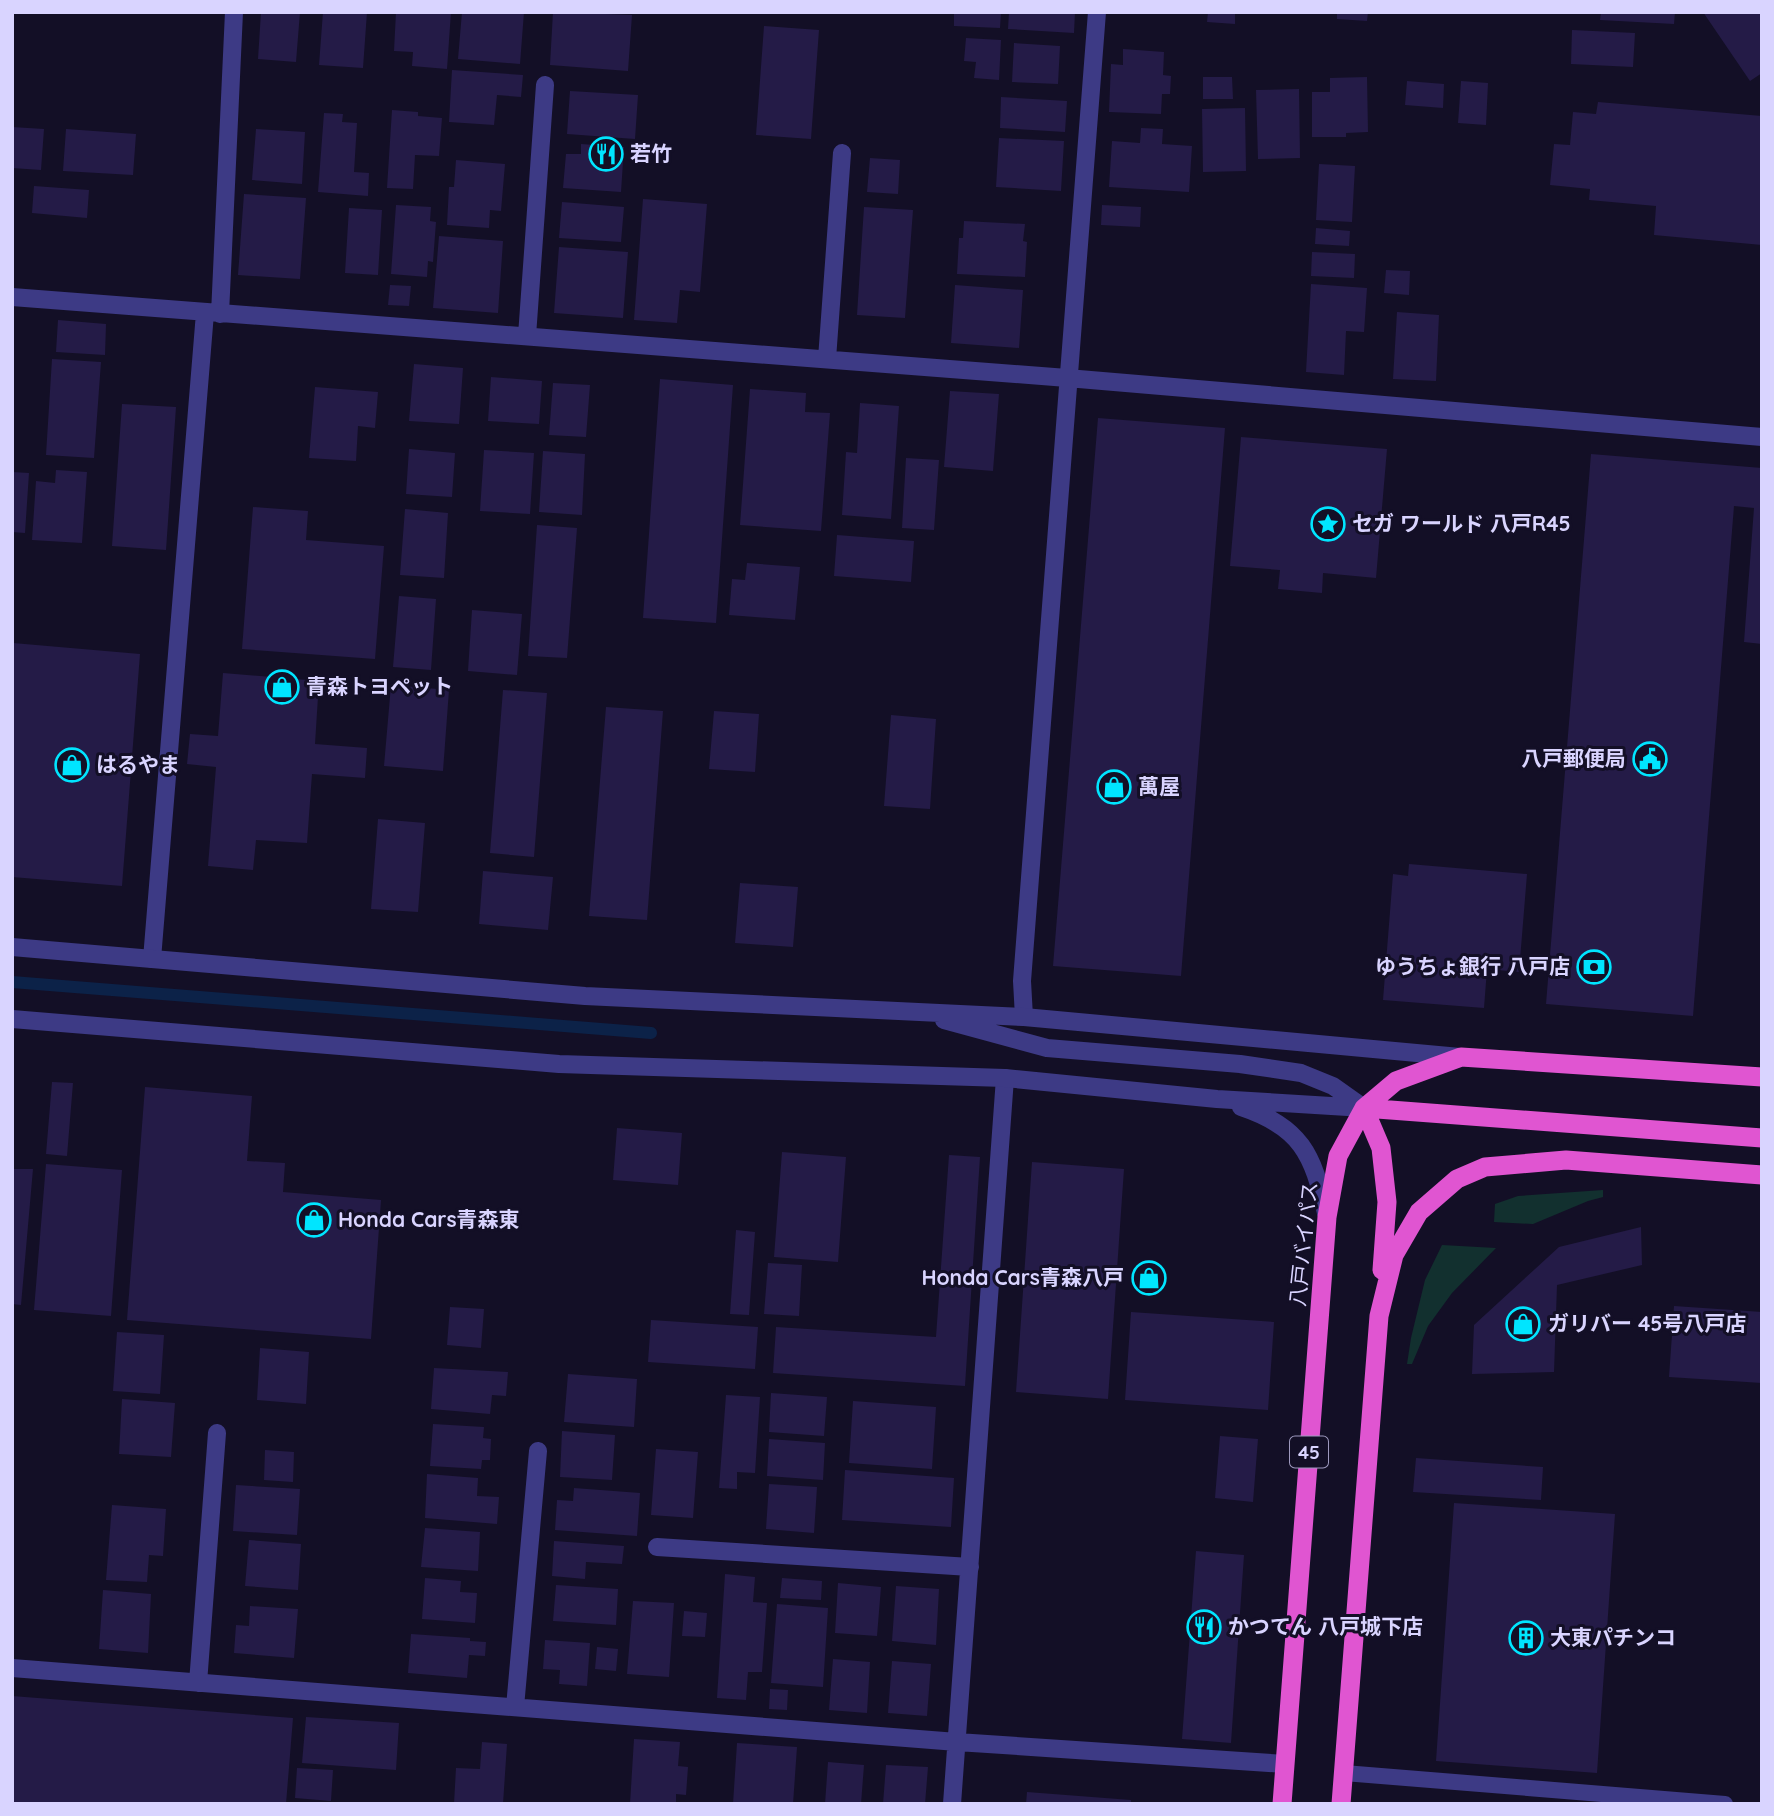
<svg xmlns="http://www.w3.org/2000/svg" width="1774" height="1816" viewBox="0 0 1774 1816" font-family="Quicksand,'Noto Sans JP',sans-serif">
<rect width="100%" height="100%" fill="#130f26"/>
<!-- green -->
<path fill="#12302f" d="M1603 1190V1197L1588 1201 1533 1224 1494 1222 1495 1204 1518 1196Z
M1442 1245 1496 1248 1452 1293 1428 1326 1412 1364H1407L1411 1338 1425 1280Z"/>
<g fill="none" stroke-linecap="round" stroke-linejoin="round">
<!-- stream -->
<path stroke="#0c2248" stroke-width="12" d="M12 982 651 1033"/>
</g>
<!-- building -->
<path fill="#241b47" d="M261 12H300L296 62 258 59Z
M323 12H367L363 68 319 65Z
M396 12H451L447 69 412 66 413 52 394 51Z
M462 12H524L520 64 458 59Z
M553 12 632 15 628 71 550 65Z
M954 12H1001L1000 28 954 26Z
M1009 12H1075L1074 33 1008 29Z
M1208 12H1235V24L1207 22Z
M1337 12H1368L1367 21 1337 19Z
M1601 12H1675L1674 24 1600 20Z
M1703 12H1762V73L1750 81Z
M764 26 819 30 811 139 756 135Z
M1572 30 1635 33 1633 67 1571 64Z
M966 38 1001 40 999 80 974 78 976 62 964 61Z
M1014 43 1060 46 1058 84 1012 82Z
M1123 49 1164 52 1163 75 1171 76 1170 94H1162L1161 114 1109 112 1111 64 1123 65Z
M452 70 523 75 521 97 497 95 494 125 449 122Z
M1203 77H1232L1233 99H1203Z
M1367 77 1368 132 1346 133V137H1312V92H1330V78Z
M1407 81 1444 84 1443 108 1405 105Z
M1461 81 1488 83 1486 125 1458 123Z
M1299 89 1300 158 1258 159 1256 90Z
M570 91 638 95 635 139 567 134Z
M1001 97 1067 101 1065 132 1000 128Z
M1598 102 1762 116V245L1654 235 1656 206 1589 200 1590 189 1550 185 1554 144 1570 145 1573 112 1596 114Z
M1245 108 1246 171 1203 172 1202 109Z
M392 110 418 112V116L442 118 439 156 415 155 413 189 387 188Z
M324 113 343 114 342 122 357 123 354 172 369 173 368 196 318 192Z
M12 127 44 129 41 170 12 168Z
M1141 128 1163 129 1162 144 1192 146 1189 192 1109 187 1112 141 1140 143Z
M66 129 136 134 133 175 63 171Z
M256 129 305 132 302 184 252 180Z
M999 138 1064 141 1061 191 996 187Z
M581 144 624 147 621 192 563 188 566 154H581Z
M870 158 900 160 898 194 867 192Z
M456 160 505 164 501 211 490 210 489 228 447 225 449 187H454Z
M1319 164 1355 166 1352 222 1316 220Z
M34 186 89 190 87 218 32 213Z
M244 194 306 198 300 279 238 275Z
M643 199 707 204 700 292 680 290 677 323 634 320Z
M562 202 624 207 621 242 559 238Z
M396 205 431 207 430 221 436 222 433 262 428 261 427 277 391 274Z
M1102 205 1141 207 1140 227 1101 225Z
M864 207 913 210 905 318 857 315Z
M349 208 382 210 378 275 345 273Z
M964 221 1025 224 1023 241 1027 242 1025 277 957 274 959 238H963Z
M1316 228 1350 231 1349 246 1315 244Z
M439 236 503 241 498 313 433 308Z
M559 247 628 252 623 318 554 313Z
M1312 252 1355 254 1354 278 1311 276Z
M1386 270 1410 271 1409 295 1384 293Z
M1311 284 1367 288 1364 332 1346 331 1344 375 1306 372Z
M390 285 411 286 409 306 388 305Z
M955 285 1023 290 1019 348 951 343Z
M1397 312 1439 315 1436 381 1393 379Z
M58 320 106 324 105 355 56 352Z
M52 359 101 362 94 458 46 455Z
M414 364 463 368 459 424 409 421Z
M491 377 542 381 539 424 488 421Z
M660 379 733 385 716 623 643 618Z
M553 383 590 385 586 437 549 435Z
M315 387 378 392 375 428 358 426 356 461 309 458Z
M750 389 806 393 805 412 830 413 821 531 740 525Z
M950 391 999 394 993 471 944 467Z
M860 403 899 406 891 519 842 515 846 452 857 453Z
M122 404 176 407 166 550 112 546Z
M1098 418 1225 428 1181 976 1053 966Z
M1241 437 1387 449 1376 578 1323 573 1322 593 1278 589 1280 570 1230 566Z
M409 449 455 453 452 497 406 494Z
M484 450 534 453 530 514 480 511Z
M543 451 585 454 582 515 539 512Z
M1591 454 1762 468V644L1744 642 1754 508 1734 506 1693 1016 1546 1004Z
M906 458 939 460 934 530 902 528Z
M56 470 87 472 82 543 32 540 36 481 55 483Z
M12 472 29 473 25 533 12 532Z
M253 507 308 511 306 540 384 546 375 659 242 649Z
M405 509 448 513 444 578 400 575Z
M537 525 577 528 567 658 528 656Z
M837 535 914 541 911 582 834 576Z
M747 563 800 567 795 620 729 615 732 579 745 580Z
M399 596 436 599 431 670 393 667Z
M472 610 522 614 517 675 468 671Z
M13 643 140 654 122 886 12 877Z
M223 673 319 681 315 744 367 748 365 778 312 774 307 843 256 840 253 870 208 866 216 767 187 764 190 734 218 736Z
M391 685 449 690 443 771 384 766Z
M503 690 547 693 534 857 490 853Z
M606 707 663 711 647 920 589 916Z
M714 711 759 714 755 772 709 769Z
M891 715 936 719 930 809 884 806Z
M378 819 425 823 418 912 371 909Z
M1409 864 1527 874 1519 972 1487 969 1484 1008 1383 1000 1393 874 1408 876Z
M483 871 553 877 548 930 479 924Z
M740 883 798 887 793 947 735 943Z
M52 1082 73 1083 67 1156 46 1154Z
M145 1087 252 1096 247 1161 285 1163 283 1192 381 1200 371 1339 127 1320Z
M617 1128 682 1133 678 1185 613 1180Z
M782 1152 846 1157 838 1262 774 1257Z
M949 1155 980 1157 965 1386 773 1373 776 1327 936 1337Z
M1032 1162 1124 1169 1108 1399 1016 1392Z
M46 1164 122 1170 111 1316 34 1310Z
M12 1169H33L21 1305 12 1304Z
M1641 1227 1642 1265 1557 1285 1554 1372 1472 1374 1474 1325 1559 1247Z
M736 1230 755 1232 749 1315 730 1314Z
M768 1263 802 1265 799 1316 764 1314Z
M1674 1306 1762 1312V1383L1669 1377Z
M450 1307 484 1309 481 1348 447 1345Z
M1131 1312 1274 1322 1268 1410 1125 1400Z
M651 1320 758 1327 755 1369 648 1362Z
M117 1332 164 1335 160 1394 113 1391Z
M260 1348 309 1352 306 1404 257 1400Z
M434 1368 508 1372 506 1396 492 1395 490 1414 431 1409Z
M568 1374 637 1379 634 1427 564 1422Z
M771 1393 827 1397 824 1436 769 1432Z
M726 1395 760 1397 755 1473 737 1472V1489L719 1488Z
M122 1399 175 1403 171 1457 119 1454Z
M853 1401 936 1407 932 1469 849 1463Z
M433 1424 484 1427 483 1438 491 1439 490 1460H482L481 1469 430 1466Z
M562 1431 615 1435 612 1480 560 1477Z
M1220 1436 1258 1439 1253 1502 1215 1498Z
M769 1439 825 1443 823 1480 767 1476Z
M656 1449 698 1452 693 1518 651 1515Z
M265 1450 294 1452 293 1482 264 1480Z
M1416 1458 1543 1467 1541 1500 1413 1492Z
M845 1470 954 1478 951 1527 842 1520Z
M427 1474 478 1478 477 1496 499 1497 497 1524 425 1518Z
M769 1484 817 1487 814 1533 766 1529Z
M236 1485 300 1489 297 1535 233 1531Z
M574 1488 640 1493 637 1536 555 1530 557 1500 573 1501Z
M1454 1503 1615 1514 1597 1773 1436 1761Z
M112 1505 166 1509 163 1556 149 1555 147 1582 106 1580Z
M425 1528 480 1532 478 1571 421 1567Z
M249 1540 301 1544 298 1590 245 1586Z
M554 1541 624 1546 622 1564 586 1562 585 1579 552 1576Z
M1196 1551 1244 1555 1231 1743 1182 1739Z
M725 1574 755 1577 753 1602 767 1603 762 1672H748L746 1700 717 1698Z
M425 1578 461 1581 460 1592 477 1593 475 1623 422 1619Z
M782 1578 822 1581 821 1600 780 1598Z
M838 1583 881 1587 877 1636 835 1633Z
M556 1585 618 1589 616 1625 553 1621Z
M896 1586 939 1589 936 1645 892 1641Z
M103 1590 151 1594 148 1653 99 1649Z
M633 1601 674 1603 669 1677 627 1674Z
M777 1604 828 1608 823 1687 771 1683Z
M250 1606 298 1609 294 1658 234 1653 236 1625 249 1626Z
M684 1611 707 1613 705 1637 682 1636Z
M411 1634 470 1638V1641L486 1642 485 1656 469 1655 467 1678 408 1673Z
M545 1640 590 1643 587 1686 559 1684 560 1670 543 1669Z
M597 1647 618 1649 616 1671 595 1669Z
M833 1659 870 1662 867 1713 829 1710Z
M892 1661 931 1664 927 1716 888 1713Z
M770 1689 788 1690 787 1710 769 1709Z
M12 1696 293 1718 286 1804H12Z
M306 1717 399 1723 396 1770 302 1763Z
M634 1739 680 1742 678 1766 688 1767 686 1795 676 1794V1804H630Z
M482 1742 507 1744 503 1804H454L456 1768 480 1769Z
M737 1743 797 1747 793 1804H733Z
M828 1762 864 1765 861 1804H825Z
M886 1765 928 1767 925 1804H883Z
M297 1768 333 1770 331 1801 295 1798Z
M1027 1792 1131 1800V1804H1026Z"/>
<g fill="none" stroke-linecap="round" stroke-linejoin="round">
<!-- service -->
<path stroke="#3d3a85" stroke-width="16" d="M1344 1773 1725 1804"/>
<!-- minor -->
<path stroke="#3d3a85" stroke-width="18" d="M12 297 1067 378 1762 437
M220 314 234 12
M527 336 545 85
M827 359 842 153
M152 959 205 313
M1024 1017 1022 981 1097 12
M657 1547 970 1567
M12 1668 957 1742 1285 1764
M198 1683 217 1433
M515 1707 538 1451
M952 1804 1005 1078"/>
<!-- tertiary -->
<path stroke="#3d3a85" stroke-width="18" d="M12 947 585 996 1024 1017 1460 1057
M12 1019 559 1064 1005 1078 1217 1099 1364 1108
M944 1020 1047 1048 1240 1064 1301 1073 1333 1086 1364 1108
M1241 1107C1301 1127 1313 1154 1326 1213"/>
<!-- trunk -->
<path stroke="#e055d1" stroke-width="19" d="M1364 1108 1762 1138
M1364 1108 1381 1148 1387 1202 1382 1270
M1282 1804 1327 1217 1338 1156 1364 1108 1396 1081 1461 1057 1762 1077
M1341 1804 1379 1316 1394 1255 1419 1212 1457 1179 1485 1167 1566 1160 1762 1175"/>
</g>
<!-- icons -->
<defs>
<symbol id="restaurant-ring" viewBox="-11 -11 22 22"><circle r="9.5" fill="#130f26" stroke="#00e5ff" stroke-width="1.5"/><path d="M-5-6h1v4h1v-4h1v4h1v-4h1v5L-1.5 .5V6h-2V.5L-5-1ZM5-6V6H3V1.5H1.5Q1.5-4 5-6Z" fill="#00e5ff"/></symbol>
<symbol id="sight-ring" viewBox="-11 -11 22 22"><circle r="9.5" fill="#130f26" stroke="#00e5ff" stroke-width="1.5"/><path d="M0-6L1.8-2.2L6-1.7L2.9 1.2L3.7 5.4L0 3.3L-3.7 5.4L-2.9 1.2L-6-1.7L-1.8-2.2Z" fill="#00e5ff"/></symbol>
<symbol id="shop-ring" viewBox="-11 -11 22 22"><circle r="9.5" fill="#130f26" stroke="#00e5ff" stroke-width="1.5"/><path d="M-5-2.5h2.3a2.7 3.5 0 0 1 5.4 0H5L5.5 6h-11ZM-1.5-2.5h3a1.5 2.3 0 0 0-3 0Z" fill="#00e5ff"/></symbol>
<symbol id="civic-ring" viewBox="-11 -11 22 22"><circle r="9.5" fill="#130f26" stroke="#00e5ff" stroke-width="1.5"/><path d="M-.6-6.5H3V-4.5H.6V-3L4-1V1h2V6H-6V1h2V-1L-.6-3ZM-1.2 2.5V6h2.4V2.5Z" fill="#00e5ff"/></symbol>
<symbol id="bank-ring" viewBox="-11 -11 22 22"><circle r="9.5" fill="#130f26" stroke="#00e5ff" stroke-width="1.5"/><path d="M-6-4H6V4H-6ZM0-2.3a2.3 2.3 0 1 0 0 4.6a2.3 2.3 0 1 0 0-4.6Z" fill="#00e5ff"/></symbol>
<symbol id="building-ring" viewBox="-11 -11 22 22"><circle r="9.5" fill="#130f26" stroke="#00e5ff" stroke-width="1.5"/><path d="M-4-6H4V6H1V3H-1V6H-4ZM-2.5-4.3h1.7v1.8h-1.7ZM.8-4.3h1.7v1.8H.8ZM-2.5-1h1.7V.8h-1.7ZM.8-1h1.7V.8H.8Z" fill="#00e5ff"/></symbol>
</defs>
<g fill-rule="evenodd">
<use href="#restaurant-ring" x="587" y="135" width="38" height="38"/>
<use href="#sight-ring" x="1309" y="505" width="38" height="38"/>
<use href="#shop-ring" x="263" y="668" width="38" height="38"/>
<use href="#civic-ring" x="1631" y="740" width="38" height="38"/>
<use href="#shop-ring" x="53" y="746" width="38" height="38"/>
<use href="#shop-ring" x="1095" y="768" width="38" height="38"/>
<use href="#bank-ring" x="1575" y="948" width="38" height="38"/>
<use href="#shop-ring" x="295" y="1201" width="38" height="38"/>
<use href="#shop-ring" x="1130" y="1259" width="38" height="38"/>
<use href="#shop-ring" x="1504" y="1305" width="38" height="38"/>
<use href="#restaurant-ring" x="1185" y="1608" width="38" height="38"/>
<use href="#building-ring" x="1507" y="1619" width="38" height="38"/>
</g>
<g text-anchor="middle" stroke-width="6" stroke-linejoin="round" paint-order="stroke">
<!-- shield labels -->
<rect fill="#130f26" stroke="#9e99be" stroke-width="2" x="1290" y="1436.5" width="38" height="31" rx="5"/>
<g font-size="19" font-weight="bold" fill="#d9d4ff">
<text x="1309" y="1459">45</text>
</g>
<!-- poi labels -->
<g font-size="21" font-weight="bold" fill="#d9d4ff" stroke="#130f26" text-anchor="start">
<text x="630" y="161">若竹</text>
<text x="1352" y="531">セガ ワールド 八戸R45</text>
<text x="306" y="694">青森トヨペット</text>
<text x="1626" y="766" text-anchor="end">八戸郵便局</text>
<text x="96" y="772">はるやま</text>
<text x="1138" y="794">萬屋</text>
<text x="1570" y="974" text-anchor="end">ゆうちょ銀行 八戸店</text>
<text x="338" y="1227">Honda Cars青森東</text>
<text x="1124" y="1285" text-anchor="end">Honda Cars青森八戸</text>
<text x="1548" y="1331">ガリバー 45号八戸店</text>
<text x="1228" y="1634">かつてん 八戸城下店</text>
<text x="1550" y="1645">大東パチンコ</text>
</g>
<!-- street labels -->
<g font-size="21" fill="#d9d4ff" stroke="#130f26">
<text transform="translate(1304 1244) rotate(-84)" y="7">八戸バイパス</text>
</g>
</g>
<!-- border -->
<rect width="1774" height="1816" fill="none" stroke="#d9d4ff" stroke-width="28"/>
</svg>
